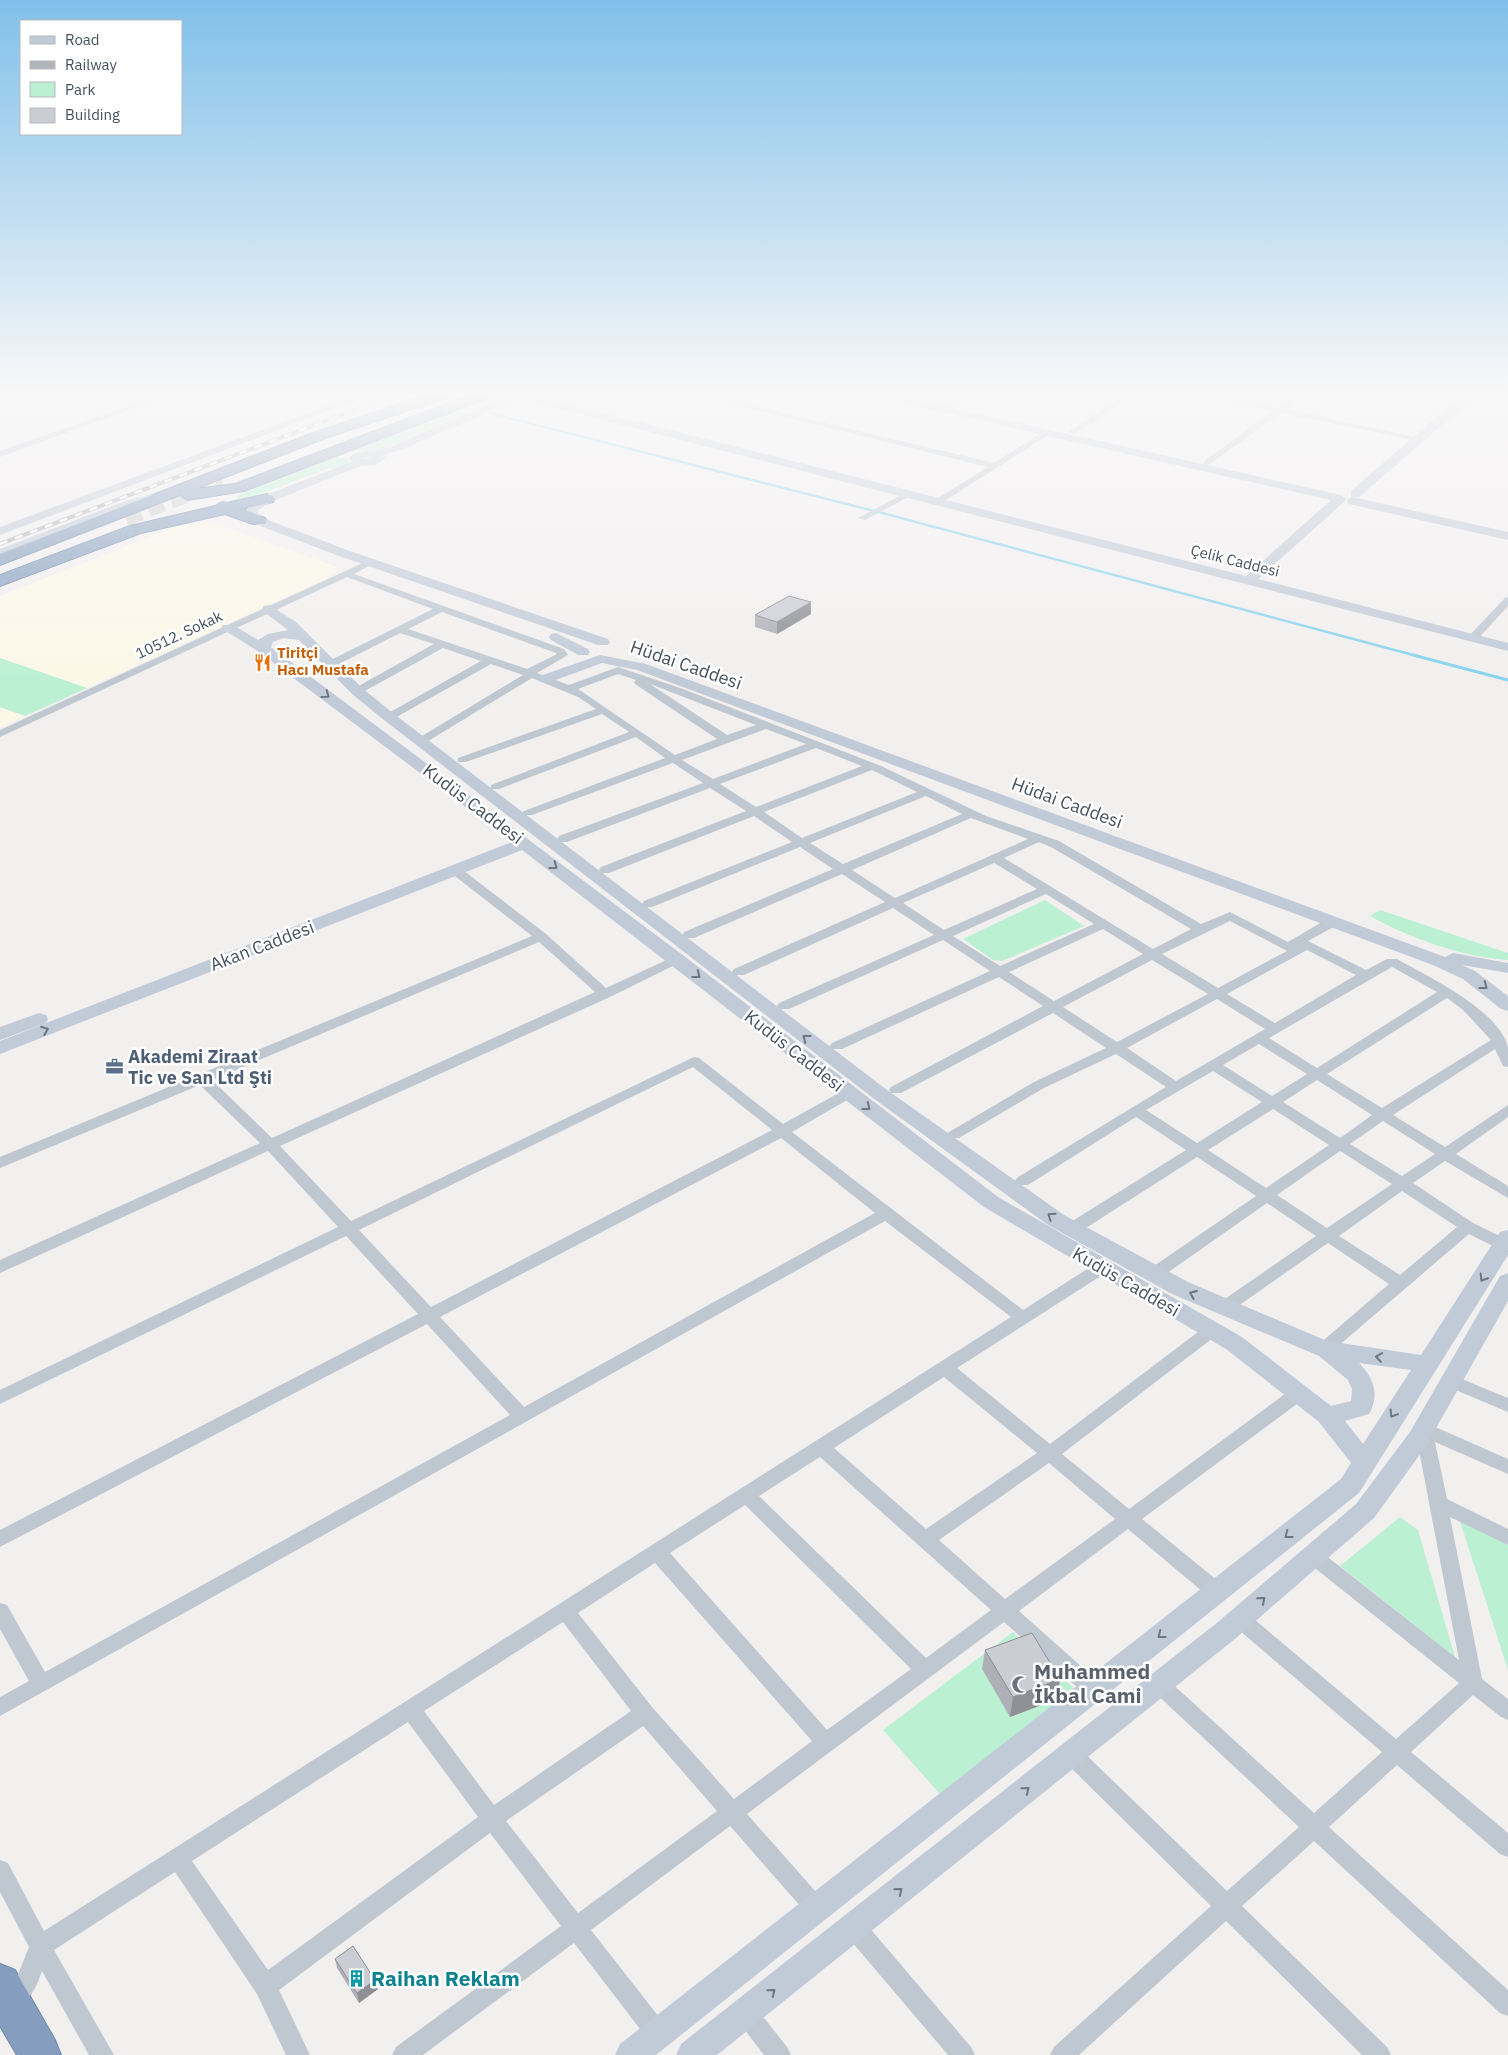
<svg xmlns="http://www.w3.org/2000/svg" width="1508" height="2055" viewBox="0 0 1508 2055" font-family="'IBM Plex Sans',sans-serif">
<rect width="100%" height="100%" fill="#f2efef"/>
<!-- commercial -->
<path fill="#fcf8e8" d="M206 522 220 525 337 567 336 572 326 579 87 688 0 658V596L177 526Z
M0 707 25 716 0 728Z"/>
<!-- green -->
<path fill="#bcf0d3" d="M456 410 468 413 379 450 364 452 356 449Z
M334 457 345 458 353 464 339 468H329L253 497 235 501 237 496 245 492Z
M0 658 87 688 25 716 0 707Z
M1045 900 1084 926 1002 961 993 960 963 939Z
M1380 910 1508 953V960C1463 957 1409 938 1370 916Z
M1458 1515 1508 1539V1670Z
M1400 1517 1418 1530 1455 1657 1340 1566Z
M1013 1632 1077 1691 940 1794 883 1730Z"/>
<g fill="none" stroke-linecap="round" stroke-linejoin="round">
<!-- stream-far1 -->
<path stroke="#88d3ee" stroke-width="2.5" d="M489 413 886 514 1417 656"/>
<!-- stream -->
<path stroke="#88d3ee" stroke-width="3" d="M1413 655 1508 680"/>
<!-- highway-tunnel -->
<path stroke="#d0cfd2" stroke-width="16" stroke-dasharray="16 8" stroke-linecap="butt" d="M126 518 222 481"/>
<defs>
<path id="highway" d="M433 393H453L451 396 320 440 195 489 235 484 475 393H494L492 396 244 491 188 500 180 495 0 565V554L310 434Z
M267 494 273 496 275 499 273 502 243 509 265 518 267 521 265 524H253L225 514 141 533 0 586V575L130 526 215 506 222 502 227 503Z
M0 1964 15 1970 55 2040 61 2055H17L0 2026Z"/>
</defs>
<!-- highway casing -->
<use href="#highway" stroke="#7189ab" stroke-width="2"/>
<!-- street -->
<path fill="#bfc8d1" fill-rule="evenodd" d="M165 393H175L0 457V451Z
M687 393H699L994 463 1046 430 1053 432 938 505 934 502 935 500 988 467Z
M965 393H974L950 407 943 405Z
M1127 393H1136L1075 434 1068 432Z
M1192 393H1205L1279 408 1300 393H1308L1287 409 1423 439 1419 441 1281 413 1207 466 1203 463 1204 461 1273 411Z
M907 492 914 494 865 520 858 518Z
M367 561 375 563 354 574 564 649 568 655 537 673 569 685 618 667 683 689 881 766 986 816 1059 841 1201 924 1230 912 1288 942 1327 919H1337L1338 922 1337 925 1308 941 1366 970 1387 959H1397C1427 976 1501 1011 1508 1048 1508 1054 1508 1061 1508 1067L1503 1066 1495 1049 1393 1115 1445 1147 1508 1105V1117L1456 1154 1508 1186V1198L1445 1161 1413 1183 1473 1223 1508 1240V1248H1497L1469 1234 1330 1353 1324 1355 1318 1353 1316 1349 1318 1345 1389 1284 1328 1243 1231 1311H1219L1217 1307 1219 1303 1316 1236 1267 1203 1160 1278H1148L1146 1274 1148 1270 1256 1196 1197 1157 1078 1233H1066L1064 1229 1066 1225 1186 1150 1136 1117 1028 1185H1018L1015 1181 1018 1177 1166 1087 1116 1054 1044 1088 959 1138H949L947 1135 949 1132 1034 1082 1106 1048 1053 1013 901 1093H891L889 1090 891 1087 1043 1006 999 977 842 1049H832L830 1046 832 1043 990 971 943 940 789 1009H779L777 1006 779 1003 934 935 893 908 744 975H734L732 972 734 969 885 902 842 874 694 938H684L683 935 684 932 833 869 800 847 652 907H644L642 904 644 901 792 842 754 816 609 873H601L599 870 601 867 746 811 710 788 567 842H559L557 839 559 836 703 783 673 763 532 815H524L522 813 524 811 665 758 636 737 499 789H491V785L629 732 602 714 466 762H458V758L596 709 578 697 532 678 425 743H417V739L523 675 491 664 393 719H385V715L481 661 443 648 361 693H353V689L434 644 400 633 335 666H327V662L433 609 347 577 0 737V730ZM442 612 556 653 557 654 527 669 408 629ZM618 674 636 680 634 682 635 684 717 739 675 755 578 689ZM650 684 756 725 727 735ZM766 729 806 744 713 779 682 760ZM816 748 862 766 756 807 720 784ZM872 770 917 792 802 838 764 812ZM926 796 962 814 843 864 810 843ZM971 818 1028 839 895 898 852 870ZM1039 842 1051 847 1191 929 1153 949 1004 858ZM994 863 1037 889 944 930 903 903ZM1046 894 1094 924 1000 966 953 936ZM1230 921 1287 951 1218 988 1162 954ZM1103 929 1143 954 1054 1001 1009 972ZM1307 950 1356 975 1275 1023 1227 994ZM1152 960 1208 994 1117 1042 1063 1007ZM1392 967 1437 992 1317 1068 1269 1038ZM1447 998 1463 1010 1491 1040 1382 1108 1327 1074ZM1217 999 1265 1029 1176 1081 1127 1048ZM1259 1044 1307 1074 1272 1096 1223 1065ZM1213 1071 1262 1102 1197 1143 1146 1110ZM1317 1080 1372 1115 1340 1138 1283 1102ZM1273 1109 1329 1145 1266 1188 1208 1150ZM1383 1121 1435 1154 1402 1176 1350 1144ZM1340 1151 1392 1184 1327 1228 1277 1195ZM1402 1191 1457 1227 1400 1275 1339 1236Z
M1508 597V606L1477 640H1469V636L1505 598Z
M455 866 459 867 546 934 606 988 673 957 678 956 685 960 610 997 280 1146 351 1221 694 1057 699 1058 783 1124 844 1090H854L856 1093 854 1096 792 1132 1023 1310 1095 1264H1107L1109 1268 1107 1272 957 1368 1050 1444 1206 1326 1212 1324 1218 1326 1220 1330 1218 1334 1062 1454 1129 1509 1293 1388 1299 1387 1305 1388 1308 1393 1305 1398 1142 1519 1223 1585 1226 1591 1223 1597 1216 1599 1209 1597 1128 1529 1019 1611 1100 1683 1103 1689 1100 1695 1093 1698 1086 1695 1004 1622 747 1814 824 1901 827 1908 824 1915 816 1919 808 1915 730 1826 591 1930 666 2026 670 2034 666 2042 658 2046 650 2042 574 1943 423 2055H392L396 2047 561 1926 490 1833 279 1990 310 2055H286L257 1994 175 1872 54 1950 114 2055H89L42 1971C36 1988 29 2004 12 2011L4 2008 1 2000 4 1992 17 1977 29 1947 0 1892V1860L8 1863 44 1931 1011 1317 885 1221 0 1716V1697L29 1681 0 1629V1603L7 1605 45 1672 510 1415 427 1324 0 1547V1530L418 1314 346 1236 0 1404V1390L338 1227 268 1151 0 1273V1260L260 1143 200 1085 0 1168V1157L532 936 451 873 449 870 451 867ZM539 942 595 992 272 1138 212 1080ZM693 1067 772 1130 431 1307 359 1230ZM781 1138 875 1213 524 1407 440 1317ZM944 1377 1037 1453 926 1529 834 1448ZM820 1457 991 1610 926 1658 759 1496ZM1049 1463 1115 1519 1005 1599 939 1540ZM745 1505 911 1669 827 1730 670 1553ZM655 1563 812 1741 734 1799 652 1707 578 1613ZM563 1622 631 1711 494 1805 424 1711ZM408 1722 478 1817 268 1970 192 1861ZM643 1726 717 1811 578 1913 506 1821Z
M1452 1375 1508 1398V1412L1446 1386 1443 1381 1446 1376Z
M1424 1422 1508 1459V1474L1435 1442 1447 1499 1508 1529V1545L1450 1517 1482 1679 1508 1699V1720L1501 1717 1473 1695 1411 1752 1508 1833V1857L1500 1854 1397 1765 1329 1827 1508 1990V2016L1500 2013 1314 1841 1242 1906 1387 2047 1391 2055H1362L1226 1921 1079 2055H1050L1054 2047 1211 1906 1064 1761 1061 1754 1064 1747 1071 1745 1078 1747 1227 1891 1299 1827 1152 1690 1149 1684 1152 1678 1159 1675 1166 1678 1314 1813 1382 1752 1233 1625 1230 1619 1233 1613 1240 1611 1247 1613 1396 1739 1459 1683 1306 1561 1304 1556 1306 1551 1313 1548 1320 1551 1459 1660 1415 1429 1418 1424Z
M854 1916 862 1919 971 2047 975 2055H948L846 1935 843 1927 846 1919Z
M746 2002 754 2005 787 2047 791 2055H764L738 2021 735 2013 738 2005Z"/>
<!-- secondary -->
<path fill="#c1cbd8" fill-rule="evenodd" d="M362 393H376L0 535V527Z
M515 393H529L528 394 1246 576 1331 500 872 396 867 393H884L1341 495 1346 499 1344 502 1258 579 1508 643V651L520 399 400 450 383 455 386 458 376 465 360 466 271 502 259 509 258 513 263 518 347 550 608 639 610 642 608 645H598L339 556 255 524 246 514 249 504 263 496 352 462 349 458 354 454 392 446ZM368 457 372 458 362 459Z
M1467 393H1479L1359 497H1351V491L1457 399Z
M159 493 163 494 165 497 163 500 136 506 0 557V549L128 500Z
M1353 497 1508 532V540L1349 504 1347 501 1349 498Z
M269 605 296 622 362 688 394 714 887 1090 1064 1215 1188 1282 1327 1341 1421 1355 1500 1232 1508 1230V1255L1359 1493 656 2055H615L620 2044 1341 1479 1351 1463 1319 1422 1226 1349 984 1207 522 850 0 1054V1041L512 842 259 652 221 628 223 625H233L258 640 268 634 288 630 264 612 262 609 264 606ZM283 638 299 640 352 694 384 720 873 1098 1048 1225 1172 1294 1319 1356 1348 1380 1352 1389 1351 1401 1331 1406 1242 1337 998 1197 684 956 271 647 273 642ZM1359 1363 1411 1370 1363 1444 1345 1421 1369 1414C1380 1395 1374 1378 1359 1363Z
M556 633 588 649 590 652 588 655H578L551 640 549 637 551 634Z
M600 655 646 664 1445 957 1453 953 1508 963V973L1462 965 1475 971 1508 996V1011L1501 1009 1463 979 1433 965 637 670 602 663 550 682H540L538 679 540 676Z
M39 1013 46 1015 48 1019 46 1023 0 1040V1027Z
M1508 1273V1301L1426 1446 1374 1518 1236 1638 717 2055H676L681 2044 1218 1622 1356 1504 1410 1432 1500 1276Z"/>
<!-- highway -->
<use href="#highway" fill="#859ebf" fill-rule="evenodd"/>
<defs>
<path id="rail" d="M0 544 399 393"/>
</defs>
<!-- rail casing -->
<use href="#rail" stroke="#b1b4b9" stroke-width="4"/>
<!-- rail -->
<use href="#rail" stroke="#fff" stroke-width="2.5" stroke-dasharray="8" stroke-linecap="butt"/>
</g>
<!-- wall -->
<path fill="#afb0b7" d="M811 614 777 634 755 627V615Z
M985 1650 1060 1679 1057 1699 1010 1717 982 1669Z
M335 1959 375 1980 378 1989 359 2003 337 1968Z"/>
<!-- shaded-wall -->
<path fill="#8e9095" d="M811 602V614L777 634V622Z
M1060 1679 1057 1699 1010 1717 1013 1697Z
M375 1980 378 1989 359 2003 357 1993Z"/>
<!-- building -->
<path fill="#cbcdd5" stroke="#8e9095" d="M789 596 811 602 777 622 755 615Z
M1032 1633 1060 1679 1013 1697 985 1650Z
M353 1946 375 1980 357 1993 335 1959Z"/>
<!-- one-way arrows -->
<defs><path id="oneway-chevron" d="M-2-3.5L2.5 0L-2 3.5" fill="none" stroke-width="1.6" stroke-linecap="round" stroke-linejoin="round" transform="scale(1.25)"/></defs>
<g stroke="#6b7682">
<use href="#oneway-chevron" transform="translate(326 695) rotate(36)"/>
<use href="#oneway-chevron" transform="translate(554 866) rotate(37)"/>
<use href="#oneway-chevron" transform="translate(697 975) rotate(38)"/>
<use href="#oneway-chevron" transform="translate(1484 986) rotate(38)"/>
<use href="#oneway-chevron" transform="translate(45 1030) rotate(-21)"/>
<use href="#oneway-chevron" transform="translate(806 1038) rotate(-142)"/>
<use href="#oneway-chevron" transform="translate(867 1107) rotate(38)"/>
<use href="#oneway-chevron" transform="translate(1051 1216) rotate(-145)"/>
<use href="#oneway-chevron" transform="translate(1483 1278) rotate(122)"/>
<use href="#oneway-chevron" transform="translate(1193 1294) rotate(-157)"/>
<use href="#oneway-chevron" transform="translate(1379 1357) rotate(-172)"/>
<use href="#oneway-chevron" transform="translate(1393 1414) rotate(121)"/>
<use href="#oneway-chevron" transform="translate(1288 1535) rotate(142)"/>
<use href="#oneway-chevron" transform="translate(1262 1600) rotate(-41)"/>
<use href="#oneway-chevron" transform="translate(1161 1635) rotate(142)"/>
<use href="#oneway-chevron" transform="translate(1026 1790) rotate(-39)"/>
<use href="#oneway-chevron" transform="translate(899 1891) rotate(-39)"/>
<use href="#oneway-chevron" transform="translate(772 1992) rotate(-39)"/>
</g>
<!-- sky -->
<linearGradient id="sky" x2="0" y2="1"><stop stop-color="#81c0ea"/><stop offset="0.58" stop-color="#f9f8f8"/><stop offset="1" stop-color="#f9f8f8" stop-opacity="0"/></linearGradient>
<rect width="1508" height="680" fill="url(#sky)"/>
<!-- icons -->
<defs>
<symbol id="restaurant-bare" viewBox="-9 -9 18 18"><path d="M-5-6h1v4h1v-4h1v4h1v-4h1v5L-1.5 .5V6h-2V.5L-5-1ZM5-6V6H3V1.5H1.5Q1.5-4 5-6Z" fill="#e8710a" stroke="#fff" stroke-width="2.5" paint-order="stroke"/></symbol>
<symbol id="office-bare" viewBox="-9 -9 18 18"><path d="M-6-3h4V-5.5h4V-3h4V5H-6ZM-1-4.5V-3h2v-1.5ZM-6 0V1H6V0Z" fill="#5c6f8a" stroke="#fff" stroke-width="2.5" paint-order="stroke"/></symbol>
<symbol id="mosque-bare" viewBox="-9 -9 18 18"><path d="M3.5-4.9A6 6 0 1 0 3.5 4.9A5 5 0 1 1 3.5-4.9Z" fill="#6b7280" stroke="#fff" stroke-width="2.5" paint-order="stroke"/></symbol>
<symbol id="building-bare" viewBox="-9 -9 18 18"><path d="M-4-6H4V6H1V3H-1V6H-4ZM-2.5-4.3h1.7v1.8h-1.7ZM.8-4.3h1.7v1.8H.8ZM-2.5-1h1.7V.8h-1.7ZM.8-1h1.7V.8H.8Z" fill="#0f9aa8" stroke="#fff" stroke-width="2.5" paint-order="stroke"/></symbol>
</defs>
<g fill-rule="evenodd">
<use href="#restaurant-bare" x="250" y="650" width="25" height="25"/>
<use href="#office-bare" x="102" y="1054" width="25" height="25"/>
<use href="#mosque-bare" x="1008" y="1672" width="25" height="25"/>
<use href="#building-bare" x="344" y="1966" width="25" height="25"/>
</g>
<g text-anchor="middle" stroke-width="5" stroke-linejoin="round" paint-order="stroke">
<!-- far-street labels -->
<g font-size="15" fill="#46515d" stroke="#fff">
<text transform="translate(1235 561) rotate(14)" y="5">Çelik Caddesi</text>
<text transform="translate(179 635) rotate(-25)" y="5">10512. Sokak</text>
</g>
<!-- far-food labels -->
<g font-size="15" font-weight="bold" fill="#c56008" stroke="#fff" text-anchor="start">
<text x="277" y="658">Tiritçi<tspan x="277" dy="17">Hacı Mustafa</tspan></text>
</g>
<!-- street labels -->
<g font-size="18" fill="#46515d" stroke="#fff">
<text transform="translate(686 665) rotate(19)" y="6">Hüdai Caddesi</text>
<text transform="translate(1067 803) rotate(20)" y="6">Hüdai Caddesi</text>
<text transform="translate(473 804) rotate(37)" y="6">Kudüs Caddesi</text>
<text transform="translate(262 946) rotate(-21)" y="6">Akan Caddesi</text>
<text transform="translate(794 1051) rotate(38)" y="6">Kudüs Caddesi</text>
<text transform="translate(1126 1282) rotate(30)" y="6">Kudüs Caddesi</text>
</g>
<!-- service labels -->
<g font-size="18" font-weight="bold" fill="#4e5e75" stroke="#fff" text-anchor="start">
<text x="128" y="1063">Akademi Ziraat<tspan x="128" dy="21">Tic ve San Ltd Şti</tspan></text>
</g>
<!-- near-worship labels -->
<g font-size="21" font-weight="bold" fill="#5b616d" stroke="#fff" text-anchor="start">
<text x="1034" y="1679">Muhammed<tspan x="1034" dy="24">İkbal Cami</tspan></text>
</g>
<!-- near-culture labels -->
<g font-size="21" font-weight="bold" fill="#0d838f" stroke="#fff" text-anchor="start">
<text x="371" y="1986">Raihan Reklam</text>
</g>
</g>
<!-- legend -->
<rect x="20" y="20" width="162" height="115" fill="#ffffff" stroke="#b5b9be"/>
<rect x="30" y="36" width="25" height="8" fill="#c1cbd8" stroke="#b5b9be"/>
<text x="65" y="45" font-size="15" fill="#46515d">Road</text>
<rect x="30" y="61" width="25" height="8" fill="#b1b4b9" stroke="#b5b9be"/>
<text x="65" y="70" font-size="15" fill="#46515d">Railway</text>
<rect x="30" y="82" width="25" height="15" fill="#bcf0d3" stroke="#b5b9be"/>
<text x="65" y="95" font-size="15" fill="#46515d">Park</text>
<rect x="30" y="108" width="25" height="15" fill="#cbcdd5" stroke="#b5b9be"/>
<text x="65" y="120" font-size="15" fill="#46515d">Building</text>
</svg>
